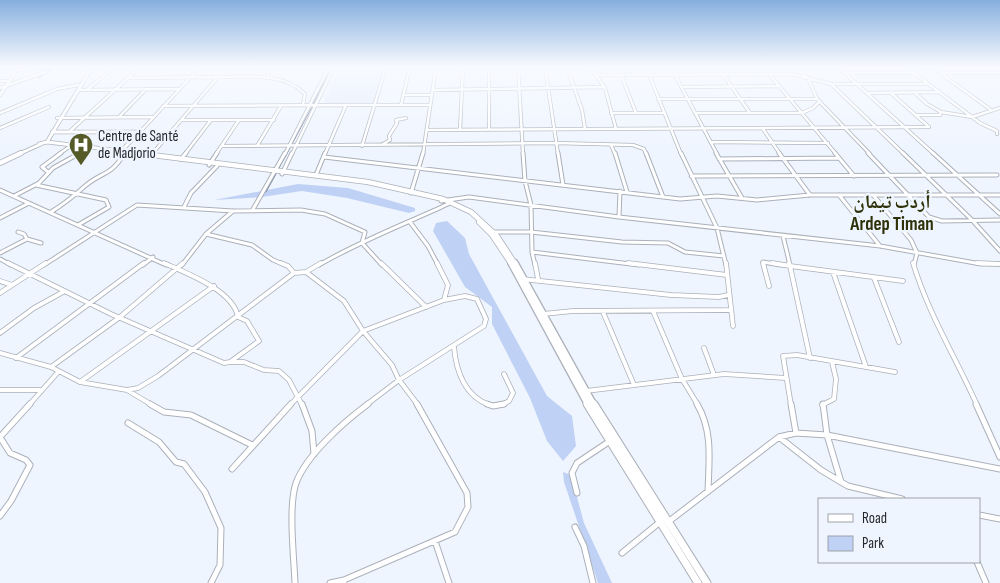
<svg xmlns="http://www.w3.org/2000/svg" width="1000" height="583" viewBox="0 0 1000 583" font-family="'Sofia Sans Condensed','Noto Naskh Arabic',sans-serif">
<rect width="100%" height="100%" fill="#eff5ff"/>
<!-- built -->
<path fill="#e2ebfc" d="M384 67 373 103H324L339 68Z"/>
<!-- green -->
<path fill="#bfd1f4" d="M298 184 348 188 415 208V211L409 213 347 198 302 191 262 197 214 200Z
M447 221 465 238 469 254 547 396 572 416 576 446 563 461 547 441 530 398 492 324V307L465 287 433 231 436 223Z
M563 472 571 475 584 523 612 583H598L564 482Z"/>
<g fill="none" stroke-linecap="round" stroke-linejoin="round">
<!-- stream -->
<path stroke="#72809d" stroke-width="1" d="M38 78 54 68
M313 104 332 67
M292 144 312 107
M279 168 290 148
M266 192 276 174"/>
<defs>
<path id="street-far3" d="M489 67V130
M518 67 523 154
M545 67 558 154
M569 67 568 70 582 110 585 129
M576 67 592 70
M594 67 592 70 605 88 616 129
M646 67 681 154
M718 67 750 113
M795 67 808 78 817 99 870 154
M838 67 934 154
M906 67 980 123 997 131V134
M932 67 942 73H1000
M18 70 55 67
M845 73H915
M940 73 991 110
M769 74 836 154
M598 75 791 74 831 84 904 154
M621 75 636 113
M675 75 717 154
M218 77C246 77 284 72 305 94L303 105
M129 78 218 77 152 154
M267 78 270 67
M0 81H11
M831 84H928
M681 87 779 86
M0 88 45 72
M88 89 112 69
M78 90 178 89
M433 90 604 87
M867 93 939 92
M915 93 927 104 941 112
M892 94 929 127
M0 95 18 68
M403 95H432
M658 99H817
M401 105 410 67
M163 106 346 105
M0 113 57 89 78 85
M611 113H664
M695 113H802L813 108 820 101
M916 115H940L941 112 972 117 1000 108
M119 117 146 89
M57 118 152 117
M182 120H274
M0 128 49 107
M763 129 780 154
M427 130 929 127
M460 130 463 67
M69 132 140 67
M140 132 200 67
M711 142 828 143
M383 144 390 140 389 136 397 123 396 120 406 118
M611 145 615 154
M222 146 555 143 633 145 644 149 646 154
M257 146 281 106
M362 146 386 67
M59 154 69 147
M77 154 85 150
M185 154 211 120
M216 154 239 120
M285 154 329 67
M292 154 334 67
M325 154 346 105H430
M423 154 436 67"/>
<path id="street-far2" d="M523 153 525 181 531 205 532 252 535 265
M558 153 563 185
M615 153 627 192
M646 153 663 197
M681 153 717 228 726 265
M716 153 742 198
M779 153 810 195
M835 153 854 176
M868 153 929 217 942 221 1000 220
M903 153 972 220 1000 251
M933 153 1000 214
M151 155 153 153
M324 157 680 199 717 196 757 200 810 195H1000
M181 159 186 153
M719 159 839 158
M209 165 217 153
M48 172 42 167 61 153
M282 174 292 153
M316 175 325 153
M691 176 997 175
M36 185 106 200 109 207 78 225
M0 190 166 265
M411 193 423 153
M839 195 880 246
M873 195 911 240 917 253
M14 196 39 183 53 168 80 153
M441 201 469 197 619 217 880 246 981 264H1000
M184 207 191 193 217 166
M252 211 285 153
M51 212C64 204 74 196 85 186 101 172 111 176 124 154
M619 217 620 191
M0 218 29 203
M410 222 428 246 438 265
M18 232 24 234 27 239
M493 232H531L622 242 668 243 685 252 724 256
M206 234 252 245 273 260 285 265
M783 236 790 265
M532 252 639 265
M0 253 27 239 41 243
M0 259 11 265
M44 265 137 205 233 211 301 210 325 214 365 232 362 243 382 265
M143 265 153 257
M182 265 206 234 233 211
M319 265C360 241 405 224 448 204
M764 265 763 262 781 265
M914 265 917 253"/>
<path id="street-far1" d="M8 263 111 314 224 363 230 362
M164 263C186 273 233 290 238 317L247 321 259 341 230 362H244L264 370 279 371 289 380 302 405
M281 263 288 266 294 273
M381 263 426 307
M437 263 448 285 444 300
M535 263 538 279
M628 263 727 275
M726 263 733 326
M763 263 769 286
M772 263 790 266 810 358
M789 263 790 266 903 281
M913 263C928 313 956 358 977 405
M977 263 1000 264
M306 272 344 301 363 331 392 365 399 380 418 405
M833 272 866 367
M874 278 899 342
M522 279 671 295 719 297 728 295
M0 281 12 285
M0 293 46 263
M653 311 682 379 698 405
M603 312 634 385
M543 314 573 311 729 310
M0 333 34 308 63 292
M454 347C456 371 465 397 490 405
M704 348 714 375
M0 353 51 367 80 382 127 390 152 405
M16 358 144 263
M51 367 120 317 183 263
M80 382 214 286
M0 390H40
M127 390 138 388 158 376 294 273 306 272 321 263
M586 391 724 374 786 378
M29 405 59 371
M290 405 363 331 444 300 465 296 477 299 486 319 484 326 399 380 366 405
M502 405 509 401 513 393 504 374
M791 405 783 356 797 355 895 372
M822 405 834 399 836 379 832 362"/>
<path id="street" d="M150 404 164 412 191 415 252 445
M302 404 312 431 314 454
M487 404 493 406 504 404
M697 404C713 431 709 460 708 491
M791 404 796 433
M823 404 827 435 1000 469
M976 404 1000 457
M128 423 159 442 176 462 184 464 205 492 221 528 220 565 211 583
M0 437 10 453 26 460 30 465 11 501 0 516
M0 437 30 404
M779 437 821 470 841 482
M232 469 291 404
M577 493 572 473 577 463 610 441
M979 515 1000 519
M668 522 779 437 796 433 827 435 841 482 848 486 902 499
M575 527 584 546 593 583
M435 541 449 583
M622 553 660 522
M977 562 986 583
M344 580 455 532 468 507 467 493 417 404
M295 583C294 557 288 507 296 483 307 454 344 422 368 404
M330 583 344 580V583"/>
<path id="secondary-far3" d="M52 132H140
M47 142 146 154
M39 144 47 142 92 67
M120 152 140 132
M19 154 41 144"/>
<path id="secondary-far2" d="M136 153 368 182 443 199 471 212 497 236 516 265
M0 163 21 153
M479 222 492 235 512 265"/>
<path id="secondary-far1" d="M511 263 588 405
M515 263 594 405"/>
<path id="secondary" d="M587 404 698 583
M594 404 707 583"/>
</defs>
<!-- street-far3 casing -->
<use href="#street-far3" stroke="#abb0b9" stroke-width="4"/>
<!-- street-far2 casing -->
<use href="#street-far2" stroke="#abb0b9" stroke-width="5"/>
<!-- street-far1 casing -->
<use href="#street-far1" stroke="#abb0b9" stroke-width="5.5"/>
<!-- street casing -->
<use href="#street" stroke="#abb0b9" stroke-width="7"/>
<!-- secondary-far3 casing -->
<use href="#secondary-far3" stroke="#abb0b9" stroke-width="4.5"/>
<!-- secondary-far2 casing -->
<use href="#secondary-far2" stroke="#abb0b9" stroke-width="6"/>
<!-- secondary-far1 casing -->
<use href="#secondary-far1" stroke="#abb0b9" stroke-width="8"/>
<!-- secondary casing -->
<use href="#secondary" stroke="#abb0b9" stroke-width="9"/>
<!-- street-far3 -->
<use href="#street-far3" stroke="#fff" stroke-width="2.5"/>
<!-- street-far2 -->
<use href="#street-far2" stroke="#fff" stroke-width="3"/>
<!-- street-far1 -->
<use href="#street-far1" stroke="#fff" stroke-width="4"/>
<!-- street -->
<use href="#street" stroke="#fff" stroke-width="5"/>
<!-- secondary-far3 -->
<use href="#secondary-far3" stroke="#fff" stroke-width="3"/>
<!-- secondary-far2 -->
<use href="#secondary-far2" stroke="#fff" stroke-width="4.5"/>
<!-- secondary-far1 -->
<use href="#secondary-far1" stroke="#fff" stroke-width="5.5"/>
<!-- secondary -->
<use href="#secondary" stroke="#fff" stroke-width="7"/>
</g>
<!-- sky -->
<linearGradient id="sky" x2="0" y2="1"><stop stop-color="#86afde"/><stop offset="0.45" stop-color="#f8faff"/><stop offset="1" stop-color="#f8faff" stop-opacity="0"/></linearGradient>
<rect width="1000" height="149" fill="url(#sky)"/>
<!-- icons -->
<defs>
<symbol id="hospital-pin" viewBox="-11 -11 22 30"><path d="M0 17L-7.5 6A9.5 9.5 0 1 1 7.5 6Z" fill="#555a27" stroke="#eff5ff"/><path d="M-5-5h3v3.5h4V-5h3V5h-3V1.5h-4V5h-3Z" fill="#fff"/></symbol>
</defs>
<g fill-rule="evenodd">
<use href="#hospital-pin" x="67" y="131" width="28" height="38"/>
</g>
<g text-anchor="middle" stroke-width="5" stroke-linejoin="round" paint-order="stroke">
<!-- far-poi labels -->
<g font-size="15" fill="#24262a" stroke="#eff5ff" text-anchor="start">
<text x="98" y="141">Centre de Santé<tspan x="98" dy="17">de Madjorio</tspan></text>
</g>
<!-- neighbourhood labels -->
<g font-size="19" font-weight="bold" fill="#2e3108" stroke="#eff5ff">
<text x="892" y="208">أردب تيمان<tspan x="892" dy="22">Ardep Timan</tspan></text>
</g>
</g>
<!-- legend -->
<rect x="818" y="498" width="162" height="65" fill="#eff5ff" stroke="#9ea2aa"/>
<rect x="828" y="514" width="25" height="8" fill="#ffffff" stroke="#9ea2aa"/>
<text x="862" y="523" font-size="15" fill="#24262a">Road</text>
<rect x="828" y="536" width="25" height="15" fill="#bfd1f4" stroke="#9ea2aa"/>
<text x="862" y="548" font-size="15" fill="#24262a">Park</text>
</svg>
